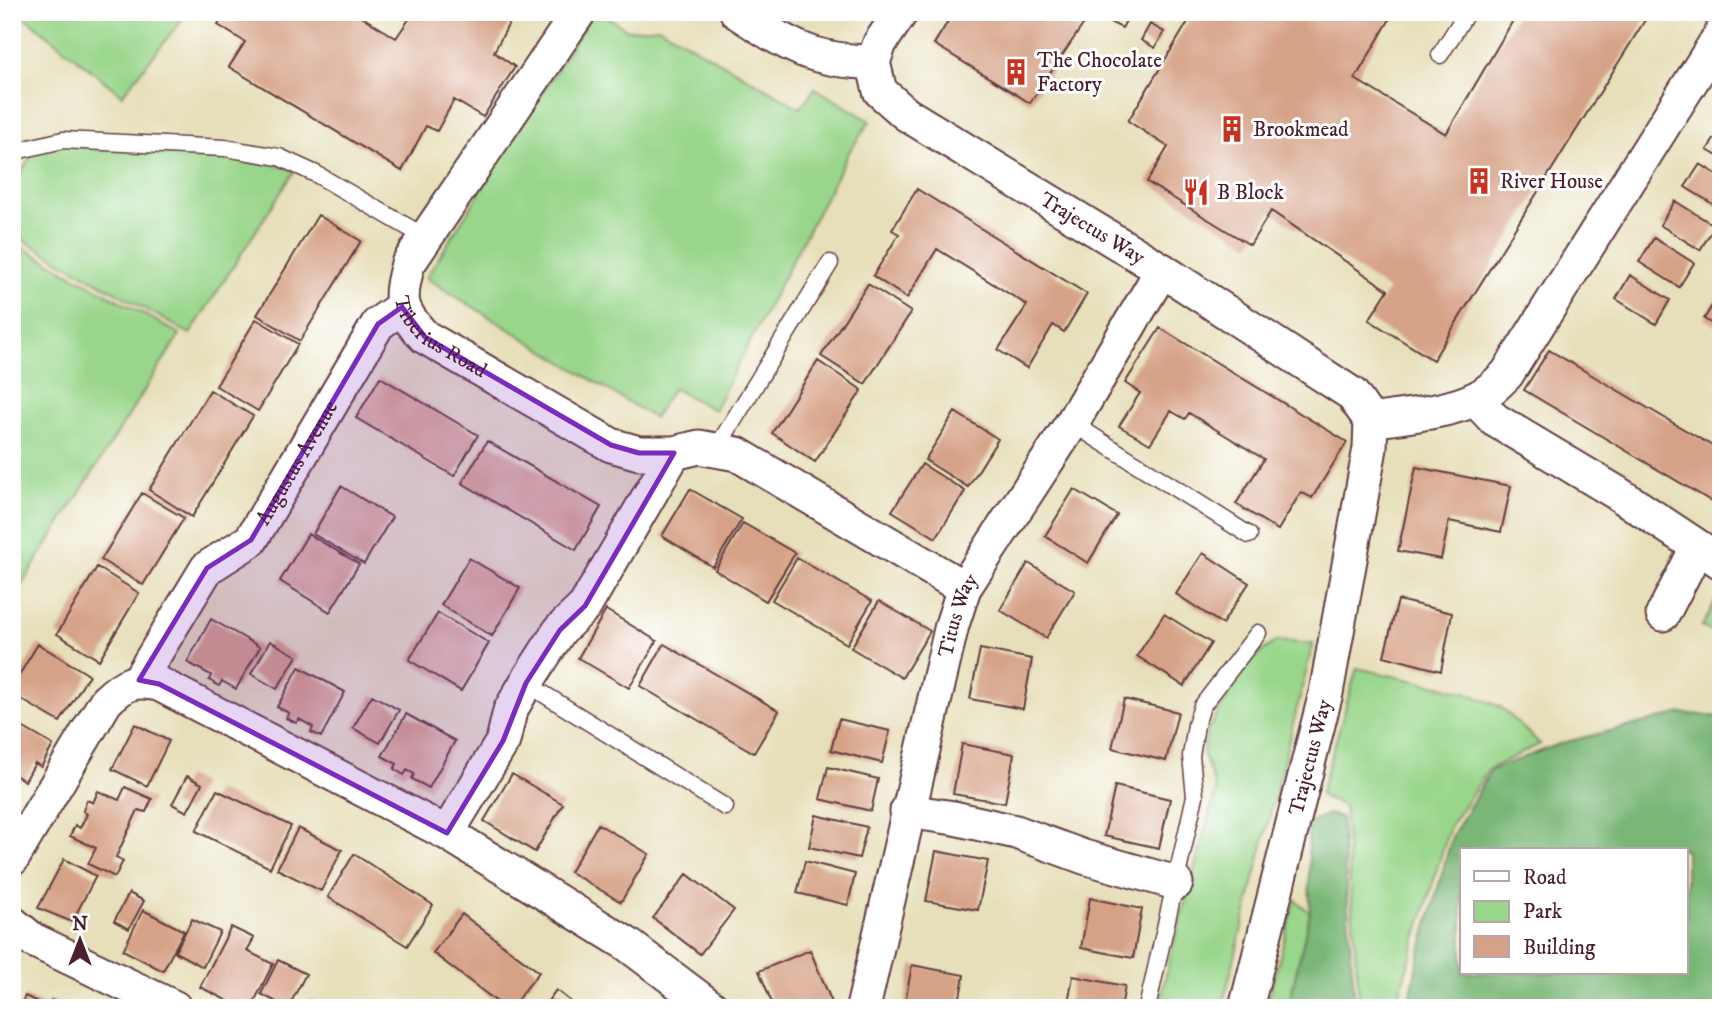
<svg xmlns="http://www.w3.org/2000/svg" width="1733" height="1020" viewBox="0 0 1733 1020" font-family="'IM FELL DW Pica',serif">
<rect width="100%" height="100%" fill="#fff"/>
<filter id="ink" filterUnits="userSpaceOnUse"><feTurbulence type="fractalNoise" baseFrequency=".0143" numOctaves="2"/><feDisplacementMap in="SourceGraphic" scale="14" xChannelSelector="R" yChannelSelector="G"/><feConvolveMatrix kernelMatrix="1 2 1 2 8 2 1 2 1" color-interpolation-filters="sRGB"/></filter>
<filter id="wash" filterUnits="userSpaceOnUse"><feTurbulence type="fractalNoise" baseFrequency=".00686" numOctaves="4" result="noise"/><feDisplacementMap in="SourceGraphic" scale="28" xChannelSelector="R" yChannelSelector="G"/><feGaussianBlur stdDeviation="1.57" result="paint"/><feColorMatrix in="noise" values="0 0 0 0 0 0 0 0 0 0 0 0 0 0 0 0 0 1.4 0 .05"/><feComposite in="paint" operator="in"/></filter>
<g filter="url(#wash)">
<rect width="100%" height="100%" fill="#e7dfba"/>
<!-- green -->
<path fill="#99d68b" stroke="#727a5b" stroke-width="2" d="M25 12H188L122 95 22 15Z
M593 12H600L628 30 659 27 800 108 815 88 870 121 849 152 714 410 673 388 654 418 426 278Z
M43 134 144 140 238 155 295 170 190 334 12 234V189Z
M12 242 180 334 12 600Z
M1716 600 1721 603V636L1702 627Z
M1276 641 1313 644 1222 1008H1159L1170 957 1216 790 1203 752 1208 730 1249 661Z
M1357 668 1465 692 1501 707 1540 744 1489 769 1450 826 1395 1008H1360L1344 806 1320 795Z
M1295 899 1310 913 1288 1008H1266Z"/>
<!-- forest -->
<path fill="#7ab777" stroke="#626b51" stroke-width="2" fill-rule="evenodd" d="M1682 713 1721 717V862L1716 907 1721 1008H1408L1417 964 1452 837 1491 770 1562 743ZM1462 850H1686V973H1462Z
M1329 814 1341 817 1355 1008H1288L1310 913 1308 823Z"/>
<g id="blocks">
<!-- building -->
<path fill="#d6a287" d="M226 12H354L396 38 414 12H515L494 52 515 67 483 117 454 100 437 131 426 126 402 171 229 67 245 42 218 25Z
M954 12H1131L1122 28 1091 13 1030 103 934 44Z
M1194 12H1394L1355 79 1446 134 1518 12H1650L1433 360 1369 320 1388 290 1271 211 1250 245 1147 182 1168 147 1128 121Z
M1150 24 1164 32 1155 48 1141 40Z
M1721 129V158L1707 150Z
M1700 164 1721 177V209L1685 187Z
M917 189 1087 294 1064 332 1053 325 1027 368 998 350 1027 305 937 249 907 298 873 276 899 234 892 230Z
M1675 201 1715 226 1700 250 1660 225Z
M318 215 361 241 300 341 257 315Z
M1654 238 1694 263 1679 287 1639 262Z
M1630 275 1670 300 1656 324 1616 299Z
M868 284 911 312 865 384 821 356Z
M1721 291V329L1704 319Z
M256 319 298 344 258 411 216 386Z
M1160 328 1347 442 1312 498 1301 492 1278 530 1236 504 1264 459 1189 413 1185 419 1171 411 1150 444 1119 426 1140 393 1125 383Z
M1549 350 1721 451V507L1524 390Z
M818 361 862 390 815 462 772 433Z
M380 377 478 435 454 476 356 418Z
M210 390 253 416 192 517 149 490Z
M955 412 998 439 968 487 925 460Z
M487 441 601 507 576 550 462 483Z
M922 464 965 491 936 538 892 511Z
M1416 467 1511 486 1501 532 1449 521 1441 559 1398 551Z
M341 486 392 517 364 564 313 534Z
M690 489 742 519 713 567 662 536Z
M1074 489 1117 515 1088 563 1045 536Z
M142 493 184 518 143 585 101 560Z
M743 523 795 553 766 601 715 570Z
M308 534 359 564 330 612 280 581Z
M1203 553 1249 583 1222 624 1176 594Z
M469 558 520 588 492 636 441 605Z
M797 558 872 601 847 644 772 600Z
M1028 563 1075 591 1046 638 1000 610Z
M97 567 139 593 99 660 57 634Z
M1398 600 1452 613 1441 671 1384 656Z
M879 601 930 631 902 678 851 648Z
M606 610 657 641 629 688 578 658Z
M438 613 489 643 461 691 409 660Z
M1164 614 1211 643 1184 686 1137 656Z
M211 619 260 647 236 689 222 681 219 686 209 680 211 675 187 662Z
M270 641 297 656 277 689 251 674Z
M38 644 89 675 60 722 12 694V687Z
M664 644 779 711 754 753 640 686Z
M980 649 1032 659 1023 709 970 699Z
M299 667 345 692 321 737 311 732 313 727 299 719 296 723 286 718 289 713 277 707Z
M372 695 399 710 380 743 353 728Z
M1124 699 1178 712 1166 761 1112 748Z
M406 714 455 741 429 788 412 779 414 774 407 770 404 775 394 769 397 764 382 756Z
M839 719 890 731 882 763 831 750Z
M12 721 53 745 41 767 35 763 25 781 12 773Z
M135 724 169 741 147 786 112 769Z
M962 744 1014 754 1005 803 953 794Z
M828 767 878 779 871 811 820 799Z
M512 774 563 804 535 852 484 821Z
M187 776 202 784 187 812 172 804Z
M1115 786 1170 799 1159 848 1104 836Z
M125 787 152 799 146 812 138 810 116 857 123 861 115 877 88 864 96 848 70 836 75 825 80 828 87 814 83 811 87 800 93 803 98 791 119 800Z
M217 790 291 826 270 868 196 831Z
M816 815 867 827 859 858 809 847Z
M598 824 649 854 621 902 570 872Z
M298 828 342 850 321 891 277 869Z
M936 851 988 861 978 910 926 901Z
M354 854 433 905 407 946 328 897Z
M64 859 96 876 72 922 38 908Z
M805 861 855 874 848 905 797 893Z
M687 874 734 910 700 954 653 918Z
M129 893 144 901 129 929 114 921Z
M1090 898 1142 909 1133 958 1081 948Z
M143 910 184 931 163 971 123 950Z
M462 914 539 972 511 1008H505L433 953Z
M192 919 220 932 203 967 175 952Z
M231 927 254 938 247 951 273 964 251 1008H242L200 987Z
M810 950 833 1005 825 1008H774L759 971Z
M278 960 306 974 288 1008 261 994Z
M912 965 964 975 958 1008H904Z
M1073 976 1125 986 1121 1008H1067Z
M556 990 579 1008H543Z
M25 996 48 1007 51 1000 68 1008H19Z
M310 1000 322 1008H304Z"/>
</g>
</g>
<g filter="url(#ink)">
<use href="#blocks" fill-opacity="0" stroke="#623c40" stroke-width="2"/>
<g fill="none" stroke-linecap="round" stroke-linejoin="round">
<defs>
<path id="lane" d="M1440 55 1467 12
M12 152 63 140 225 148 279 157 316 174 425 237
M1072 423 1249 535
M716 449 830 263
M526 683 725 807
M1147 1008 1195 796 1191 756 1196 725 1202 706 1258 633"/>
<g id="street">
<path id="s1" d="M579 12 408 264C398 300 399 310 425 337L611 445 639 453H674L699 447 737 454 964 588"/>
<path d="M737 12C786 44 812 62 873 62"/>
<path id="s2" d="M901 12 880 43 873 62 880 91 906 114 1162 270 1352 394 1371 421C1402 416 1450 412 1477 398 1489 392 1498 383 1507 374L1721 34"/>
<path d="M1475 399 1495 420 1617 493 1721 562"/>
<path d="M1663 614 1697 548"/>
<path id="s3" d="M139 680 207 568 251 540 378 324 402 307"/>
<path d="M907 811 954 818 1016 832 1084 857 1176 883"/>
<path d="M447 833 503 741 510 711 526 683 560 630 585 606 674 453"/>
<path d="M12 859 106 701C125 683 133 679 159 684L447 833 627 944 712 1008"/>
<path d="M12 923 33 940 175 1008"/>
<path id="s4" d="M863 1008 952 625 964 588 1072 423 1162 270"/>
<path id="s5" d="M1246 1008 1326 693 1370 448 1371 421"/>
</g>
</defs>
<!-- lane casing -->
<use href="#lane" stroke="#623c40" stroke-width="19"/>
<!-- street casing -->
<use href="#street" stroke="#623c40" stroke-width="37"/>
<!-- lane -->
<use href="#lane" stroke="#fff" stroke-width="16"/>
<!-- street -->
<use href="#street" stroke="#fff" stroke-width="33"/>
</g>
</g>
<!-- marked area -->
<path fill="#7b2cbf" fill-opacity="0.2" stroke="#7b2cbf" stroke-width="5" stroke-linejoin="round" d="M402 307 425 337 611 445 639 453H674L585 606 560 630 526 683 503 741 447 833 159 684 139 680 207 568 251 540 378 324Z"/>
<!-- icons -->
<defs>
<symbol id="building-bare" viewBox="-9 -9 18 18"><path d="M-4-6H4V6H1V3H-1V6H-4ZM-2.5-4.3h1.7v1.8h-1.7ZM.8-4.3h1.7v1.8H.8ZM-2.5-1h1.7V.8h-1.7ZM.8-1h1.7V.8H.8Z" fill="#c8321e" stroke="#fff" stroke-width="2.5" paint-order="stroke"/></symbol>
<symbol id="restaurant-bare" viewBox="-9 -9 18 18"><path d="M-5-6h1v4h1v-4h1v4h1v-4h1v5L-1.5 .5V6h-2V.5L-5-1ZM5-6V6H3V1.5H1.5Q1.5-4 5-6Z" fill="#c8321e" stroke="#fff" stroke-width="2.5" paint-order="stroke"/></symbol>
</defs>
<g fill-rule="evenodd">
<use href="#building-bare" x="997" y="53" width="38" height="38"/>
<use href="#building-bare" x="1213" y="110" width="38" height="38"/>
<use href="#building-bare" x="1460" y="162" width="38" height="38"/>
<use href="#restaurant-bare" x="1177" y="173" width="38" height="38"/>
</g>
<g text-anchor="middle" stroke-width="6" stroke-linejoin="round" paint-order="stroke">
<!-- poi labels -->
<g font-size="21" fill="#4a1f2b" stroke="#fff" text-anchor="start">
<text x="1037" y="67">The Chocolate<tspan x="1037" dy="24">Factory</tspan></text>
<text x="1253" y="136">Brookmead</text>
<text x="1500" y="188">River House</text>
<text x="1217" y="199">B Block</text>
</g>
<!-- street labels -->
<g font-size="21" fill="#4a1f2b" stroke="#fff">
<text dy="7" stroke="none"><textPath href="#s2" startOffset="341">Trajectus Way</textPath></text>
<text dy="7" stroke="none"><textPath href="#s1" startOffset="396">Tiberius Road</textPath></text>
<text dy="7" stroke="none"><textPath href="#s3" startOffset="273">Augustus Avenue</textPath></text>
<text dy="7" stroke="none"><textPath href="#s4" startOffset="404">Titus Way</textPath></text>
<text dy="7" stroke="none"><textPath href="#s5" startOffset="259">Trajectus Way</textPath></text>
</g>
</g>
<!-- margin -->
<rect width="1733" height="1020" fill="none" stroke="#fff" stroke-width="42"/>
<!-- legend -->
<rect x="1460" y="848" width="228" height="126" fill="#ffffff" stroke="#b7a5aa" stroke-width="2"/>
<rect x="1474" y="871" width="35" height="10" fill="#ffffff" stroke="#b7a5aa" stroke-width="2"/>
<text x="1523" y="884" font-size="21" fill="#4a1f2b">Road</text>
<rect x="1474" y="901" width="35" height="21" fill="#99d68b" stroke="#b7a5aa" stroke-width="2"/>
<text x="1523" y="918" font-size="21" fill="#4a1f2b">Park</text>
<rect x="1474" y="936" width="35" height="21" fill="#d6a287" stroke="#b7a5aa" stroke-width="2"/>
<text x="1523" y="954" font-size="21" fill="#4a1f2b">Building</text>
<!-- north arrow -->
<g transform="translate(80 940)" stroke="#ffffff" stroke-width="5" paint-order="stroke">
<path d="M0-5L12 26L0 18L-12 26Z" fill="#4a1f2b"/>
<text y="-10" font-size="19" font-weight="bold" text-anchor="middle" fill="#4a1f2b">N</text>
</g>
</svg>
